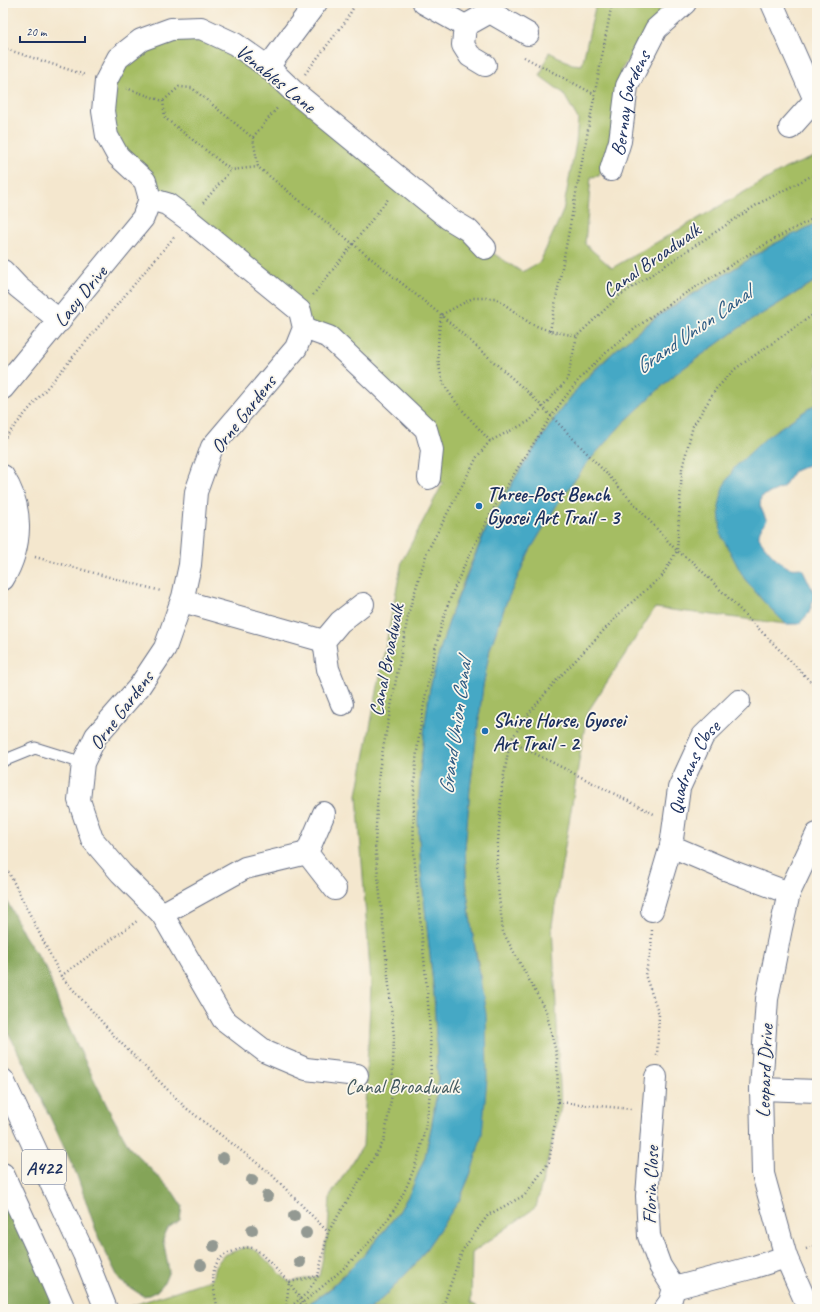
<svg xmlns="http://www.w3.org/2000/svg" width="820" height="1312" viewBox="0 0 820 1312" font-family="Caveat,sans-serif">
<rect width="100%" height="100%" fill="#fbf7ec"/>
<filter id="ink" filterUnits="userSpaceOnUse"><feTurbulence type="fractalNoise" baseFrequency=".025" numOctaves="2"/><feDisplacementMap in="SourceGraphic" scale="8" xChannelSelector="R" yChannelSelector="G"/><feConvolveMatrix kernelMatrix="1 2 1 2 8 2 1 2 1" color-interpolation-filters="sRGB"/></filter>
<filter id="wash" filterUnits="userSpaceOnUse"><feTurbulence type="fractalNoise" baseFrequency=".012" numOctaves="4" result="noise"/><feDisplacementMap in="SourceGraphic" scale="16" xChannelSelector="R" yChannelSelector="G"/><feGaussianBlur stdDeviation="0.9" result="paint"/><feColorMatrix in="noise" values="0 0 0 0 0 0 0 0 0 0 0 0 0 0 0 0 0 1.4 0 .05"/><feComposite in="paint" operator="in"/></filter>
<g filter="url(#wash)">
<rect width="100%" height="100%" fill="#f4e7ce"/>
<!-- green -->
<path fill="#a5bd63" stroke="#607660" d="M596 3H670L621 70 619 95 608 152 599 176 591 177 585 244 612 268 786 168 817 156V223L772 245 657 316 618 348 594 370 582 383 559 412 519 472 487 527 468 570 452 612 440 650 430 688 425 725 420 773 418 820 421 871 434 993 438 1084 432 1124 425 1157 411 1191 399 1212 363 1256 327 1291 301 1309H122L212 1279 215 1266 224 1255 246 1247 256 1250 289 1282 319 1276 328 1232 330 1196 363 1146 371 985 357 795 402 561 443 483 429 478 426 429 145 181 107 136 118 58 201 28 485 248 522 272 540 262 563 211 576 143 578 119 563 93 540 76 549 52 572 64 582 65Z
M817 280V403L768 436 744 578 764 602 786 624 655 608 587 713 552 925 561 1107 536 1207 472 1253 471 1303 482 1309H370L386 1295 418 1261 460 1199 472 1170 481 978 472 931 467 892 465 849 470 788 483 686 490 649 506 603 529 552 558 503 587 463 622 424 674 375 739 328Z"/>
<!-- forest -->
<path fill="#84a459" stroke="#506a5c" d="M3 893 24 935 47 970 62 1014 110 1112 130 1148 173 1192 182 1206 180 1220 168 1228 163 1239 169 1271 164 1283 157 1291 149 1295 143 1296 120 1281 99 1239 76 1173 41 1098 3 1022Z
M3 1174 64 1309H5L3 1305Z"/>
<!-- water -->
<path fill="#45a8c5" stroke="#306c92" d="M817 223V280L739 328 674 375 622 424 587 463 558 503 529 552 506 603 490 649 483 686 470 788 465 849 467 892 472 931 486 1014 487 1078 482 1134 472 1170 460 1199 418 1261 386 1295 370 1309H301L328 1291 363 1256 384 1231 399 1212 411 1191 425 1157 432 1124 438 1084 434 993 421 871 418 820 420 773 425 725 430 688 440 650 452 612 487 527 519 472 559 412 582 383 618 348 657 317 772 245Z
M817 403V461L794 471 783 487 761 497 760 506 767 521C763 525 758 531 759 537 762 545 782 566 790 568 793 569 799 568 802 568L815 595 809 613 799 624H786L764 602 744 578 721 535 719 507 723 487 735 467 768 436Z"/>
</g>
<g filter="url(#ink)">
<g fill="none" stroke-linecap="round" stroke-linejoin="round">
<defs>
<path id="lane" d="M3 761 35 748 83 763"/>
<g id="street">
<path d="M424 3 465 26"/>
<path d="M772 3 815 100"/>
<path d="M485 65 470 56 463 45 465 26 490 12 528 34"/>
<path d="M268 67 316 3"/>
<path d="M790 128 815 100H817"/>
<path id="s1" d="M611 170 620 141 627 86 656 29 685 3"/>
<path d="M150 199 167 204 189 220 300 311 304 328 296 348 212 447 196 492 190 565 183 597 165 648 139 687 96 736 83 763 79 800 92 839 121 873 162 914 223 1019 266 1052 306 1069 357 1075"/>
<path d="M150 199 145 181 118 156 107 136 103 111 106 81 118 58 141 40 171 29 201 28 235 44 268 67 292 90 448 218 468 230 485 248"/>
<path d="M3 271 18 287 60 321"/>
<path d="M304 328 329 337 426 429 432 450 429 478"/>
<path d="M3 388 143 218 150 199"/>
<path d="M3 476C24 508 22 547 3 579"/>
<path d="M182 601 324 641"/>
<path d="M342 704 328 669 324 641 340 622 363 604"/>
<path d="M324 813 307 853 335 889"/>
<path id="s2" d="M671 846 679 788 703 736 739 701"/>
<path d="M652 910 671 846 725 869 789 893"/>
<path d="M162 914 245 868 307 853"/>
<path d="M656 1077 647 1196 649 1236 660 1266 674 1288 670 1302 665 1309"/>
<path d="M761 1089 817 1091"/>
<path d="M674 1288 754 1267 786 1257"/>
<path d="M809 1309 786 1257 763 1174 761 1089 767 999 781 928 789 893 817 834"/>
</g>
<path id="primary" d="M3 1080 84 1254 106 1309
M3 1174 47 1270 64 1309"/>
</defs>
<!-- lane casing -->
<use href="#lane" stroke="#676f85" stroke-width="13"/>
<!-- street casing -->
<use href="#street" stroke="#676f85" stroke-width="24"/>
<!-- primary casing -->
<use href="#primary" stroke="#676f85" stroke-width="24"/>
<!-- path -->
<path stroke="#676f85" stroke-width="2.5" stroke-dasharray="1 3" stroke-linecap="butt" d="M3 48 85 75
M524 57 594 94
M305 74 345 22 356 3
M126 88 163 101 179 87 192 88 253 138 258 167 441 315 531 395
M163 101 165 118 231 170 258 167
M253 137 278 107
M203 203 231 170
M313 295 389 198
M550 331 612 3
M3 440 175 236
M490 441C476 425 460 409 448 391 434 370 438 338 441 315L473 298H496L531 324 550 331 577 336
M608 475 677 551 694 563 817 688
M35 557 161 591
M510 741 654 814
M3 861 61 976 118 1040 186 1108 270 1173 328 1232
M652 930 651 950 645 975 659 1014 657 1056
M61 976 137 921
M558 1102 631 1109
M806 1249 817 1245
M213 1309 217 1306
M221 1309 217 1306C213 1285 206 1259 234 1251 241 1248 248 1246 255 1249 261 1252 282 1276 289 1282
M286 1309 289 1282 318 1276
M288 1309 307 1293 318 1276 328 1232 384 1141 392 1094 394 1036 375 845 379 770 409 611 427 552 477 457 490 441 530 421 567 380 577 336 619 296 758 204 817 173
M294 1309C335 1278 383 1237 405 1190 434 1128 433 1070 428 1003 424 953 418 903 414 852 413 833 414 813 414 793 415 756 421 719 428 683 434 652 441 622 452 594 473 543 500 495 530 449 549 420 568 389 593 365 628 331 667 304 709 279 744 257 779 235 817 217
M442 1309 462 1251 488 1215 525 1195 549 1162 558 1102 557 1057 546 1011 503 932 496 870 502 786 510 741 530 712 555 682 623 610 662 576 677 551 682 469 693 426 716 389 735 369 817 312"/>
<!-- lane -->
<use href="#lane" stroke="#fff" stroke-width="11"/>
<!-- street -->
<use href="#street" stroke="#fff" stroke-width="22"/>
<!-- primary -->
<use href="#primary" stroke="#fff" stroke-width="22"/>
<!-- path-bridge -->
<path stroke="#676f85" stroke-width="2.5" stroke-dasharray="1 3" stroke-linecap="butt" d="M531 395 608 475
M289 1282 307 1309"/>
</g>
<!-- trees -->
<g fill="#939992">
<circle cx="223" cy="1158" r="6"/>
<circle cx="252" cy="1180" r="6"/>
<circle cx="267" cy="1196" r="6"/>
<circle cx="294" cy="1216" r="6"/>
<circle cx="252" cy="1230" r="6"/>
<circle cx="306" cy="1233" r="6"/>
<circle cx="214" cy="1246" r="6"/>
<circle cx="300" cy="1262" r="6"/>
<circle cx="201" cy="1265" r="6"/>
</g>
</g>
<!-- markers -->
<g fill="#1f6fb2" stroke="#fbf7ec" stroke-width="1.5">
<circle cx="479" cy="506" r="4"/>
<circle cx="485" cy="731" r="4"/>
</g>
<g text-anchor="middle" stroke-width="3.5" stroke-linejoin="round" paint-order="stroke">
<!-- shield labels -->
<rect fill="#fbf7ec" stroke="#5e6b89" stroke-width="1" x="22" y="1150" width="44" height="34" rx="3"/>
<g font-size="19" font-weight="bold" fill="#1b2f5e">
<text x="44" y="1174">A422</text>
</g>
<!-- street labels -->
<g font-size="20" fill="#1b2f5e" stroke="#fbf7ec">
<text transform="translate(276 78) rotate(39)" y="7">Venables Lane</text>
<text dy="7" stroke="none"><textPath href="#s1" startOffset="70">Bernay Gardens</textPath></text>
<text transform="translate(651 260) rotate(-35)" y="7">Canal Broadwalk</text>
<text transform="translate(80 296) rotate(-51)" y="7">Lacy Drive</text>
<text transform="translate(243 414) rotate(-52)" y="7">Orne Gardens</text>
<text transform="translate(386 660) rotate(-79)" y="7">Canal Broadwalk</text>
<text transform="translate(121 710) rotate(-53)" y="7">Orne Gardens</text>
<text dy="7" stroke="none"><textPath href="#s2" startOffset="83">Quadrans Close</textPath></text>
<text transform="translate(764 1071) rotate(-88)" y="7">Leopard Drive</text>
<text transform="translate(650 1185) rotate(-88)" y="7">Florin Close</text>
</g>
<!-- poi labels -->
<g font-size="20" font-weight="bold" fill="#1b2f5e" stroke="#fbf7ec" text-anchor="start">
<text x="487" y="501">Three-Post Bench<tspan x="487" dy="23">Gyosei Art Trail - 3</tspan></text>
<text x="493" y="727">Shire Horse, Gyosei<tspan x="493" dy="23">Art Trail - 2</tspan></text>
</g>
<!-- park labels -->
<g font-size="20" fill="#445a60" stroke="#fbf7ec">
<text x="402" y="1093">Canal Broadwalk</text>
</g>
<!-- water labels -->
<g font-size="21" font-style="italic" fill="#2a5982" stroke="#fbf7ec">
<text transform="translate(693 330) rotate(-35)" y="7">Grand Union Canal</text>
<text transform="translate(455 727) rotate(-82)" y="7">Grand Union Canal</text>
</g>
</g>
<!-- margin -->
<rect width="820" height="1312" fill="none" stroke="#fbf7ec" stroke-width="16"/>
<!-- scale -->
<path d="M20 36v6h65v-6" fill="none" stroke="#1b2f5e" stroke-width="2"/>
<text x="26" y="36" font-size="12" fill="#1b2f5e" stroke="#fbf7ec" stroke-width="3" paint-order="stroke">20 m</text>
</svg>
